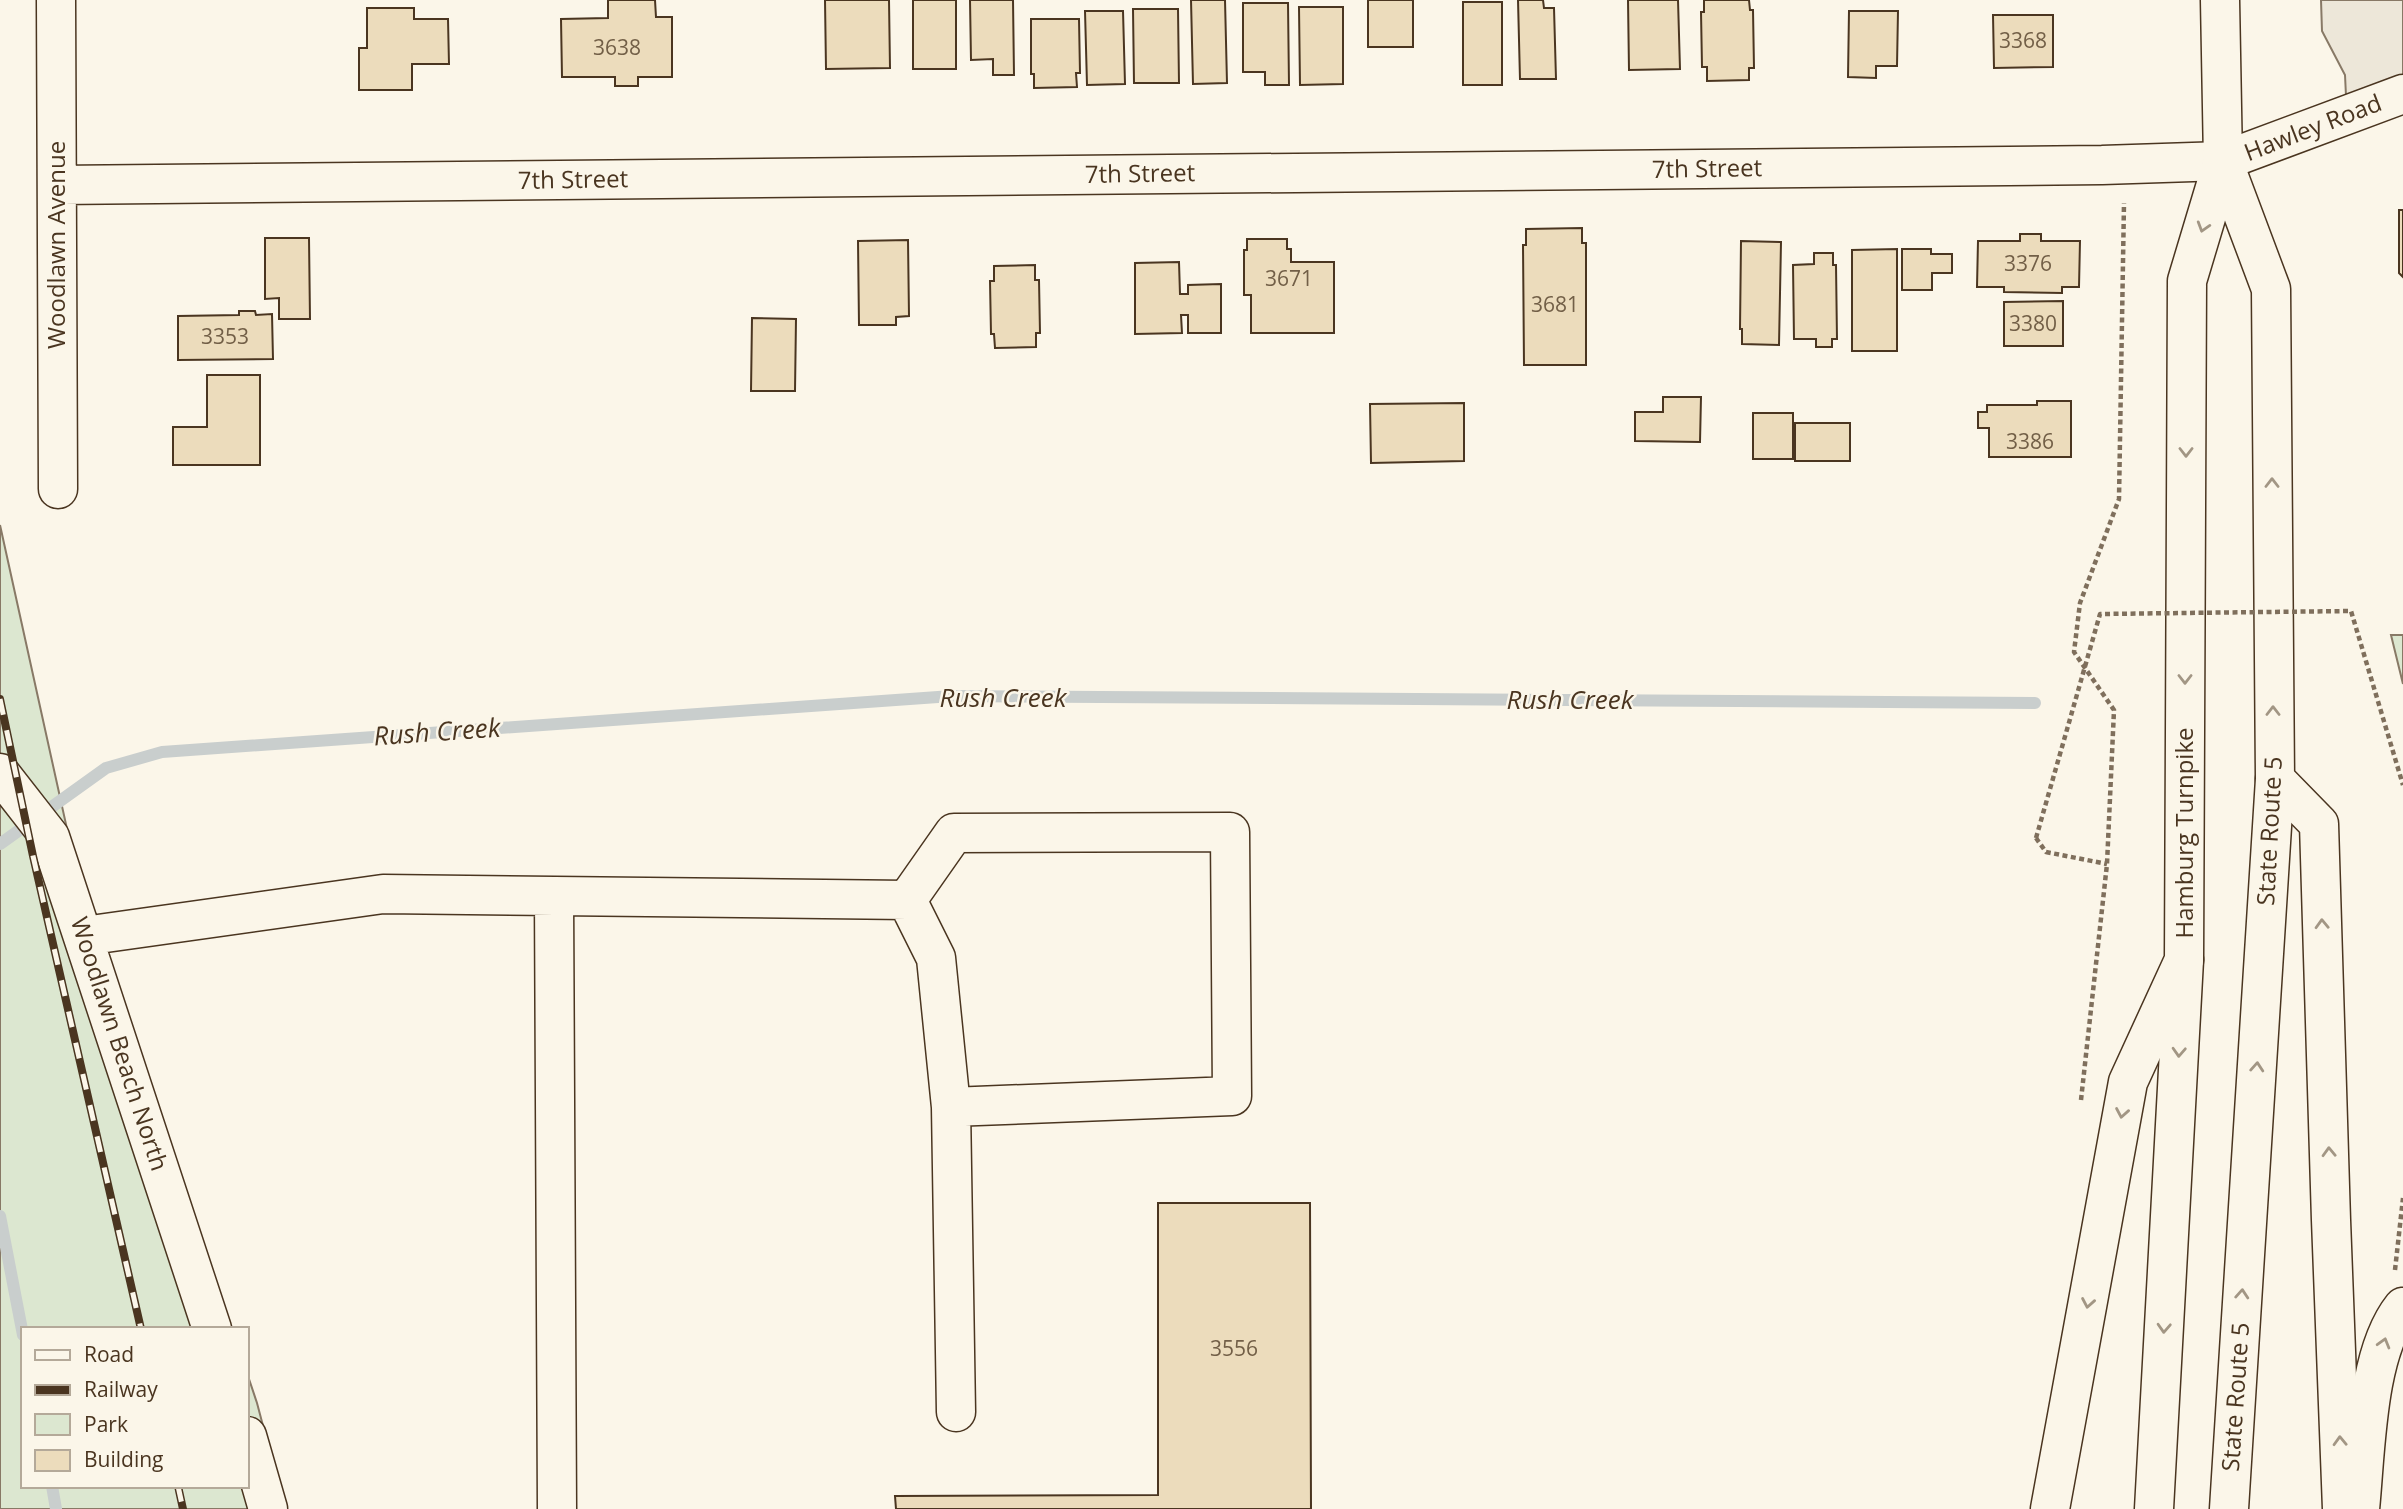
<svg xmlns="http://www.w3.org/2000/svg" width="2403" height="1509" viewBox="0 0 2403 1509" font-family="'Open Sans',sans-serif">
<rect width="100%" height="100%" fill="#fbf6e9"/>
<!-- green -->
<path fill="#dce7d0" stroke="#887966" stroke-width="2" d="M0 525 84 906 231 1329H23V1486H247V1373L257 1403 285 1509H0Z
M2391 635H2403V684Z"/>
<!-- parking -->
<path fill="#ede7d9" stroke="#887966" stroke-width="2" d="M2321 0H2403V78L2346 96 2345 75 2322 31Z"/>
<g fill="none" stroke-linecap="round" stroke-linejoin="round">
<!-- stream -->
<path stroke="#c9cecd" stroke-width="12" d="M0 844 106 768 162 752 952 696 2035 703
M0 1216 23 1335
M52 1486 56 1509"/>
</g>
<!-- building -->
<path fill="#ecdcbc" stroke="#4a3520" stroke-width="2" d="M608 0H655L656 17H672V77H638V86H615V77H562L561 19 608 18Z
M825 0H889L890 68 826 69Z
M913 0H956V69H913Z
M970 0H1013L1014 75H993V59L971 60Z
M1191 0H1225L1227 83 1193 84Z
M1368 0H1413V47H1368Z
M1518 0H1543L1544 8H1554L1556 79H1520Z
M1628 0H1678L1680 69 1629 70Z
M1704 0H1749L1750 10H1753L1754 68H1749V80L1707 81V67H1702L1701 12H1704Z
M1463 2H1502V85H1463Z
M1243 3H1288L1289 85H1265V72H1243Z
M1299 7H1343V84L1300 85Z
M367 8H414V19H448L449 64H412V90H359V48H367Z
M1133 9H1178L1179 83H1134Z
M1085 11H1123L1125 84 1087 85Z
M1849 11H1898L1897 66H1876V78L1848 77Z
M1993 15H2053V67L1994 68Z
M1031 19H1079L1080 73H1076L1077 87 1034 88V74H1031Z
M2399 210H2403V277L2399 273Z
M1582 228V243H1586V365H1524L1523 245H1526V229Z
M2020 234H2041V241H2080L2079 287H2062V293L2004 292V287H1977L1978 241H2020Z
M265 238H309L310 319H279V298L265 299Z
M1247 239H1287V249H1291V262H1334V333H1251V295H1244V250H1247Z
M908 240 909 316 896 317V325H859L858 241Z
M1741 241 1781 242 1779 345 1742 344V329H1740Z
M1897 249V351H1852V250Z
M1902 249H1931V254H1952V273H1932V290H1902Z
M1814 253H1833V265H1836L1837 339H1832V347H1816V339H1794L1793 265 1814 264Z
M1179 262 1180 294H1188V285L1221 284V333H1188V315H1181L1182 333 1135 334V263Z
M1035 265V280H1039L1040 333H1036V347L995 348 994 334H991L990 281H994V266Z
M2063 301V346H2004V302Z
M239 311H255L256 315 272 314 273 359 178 360V316L239 315Z
M752 318 796 319 795 391H751Z
M207 375H260V465H173V427H207Z
M1663 397H1701L1700 442 1635 441V412H1663Z
M2037 401H2071V457H1989V428H1978V412H1987V405H2037Z
M1464 403V461L1371 463 1370 404Z
M1753 413H1793V459H1753Z
M1795 423H1850V461H1795Z
M1158 1203H1310L1311 1509H896L895 1496 1158 1495Z"/>
<g fill="none" stroke-linecap="round" stroke-linejoin="round">
<defs>
<path id="minor" d="M56 0 58 489
M57 185 2102 165 2223 161 2403 94
M0 773 50 837 212 1329
M554 896 557 1509
M907 900 936 958 951 1107
M84 936 383 894 907 900 954 833 1230 832 1232 1096 951 1107 956 1412
M247 1436 268 1509
M2360 1509C2366 1450 2366 1353 2403 1307"/>
<path id="major" d="M2154 1509 2184 960
M2229 1509 2275 779"/>
<path id="highway" d="M2223 161 2271 289 2275 779 2319 824 2331 1220 2342 1509
M2050 1509 2128 1082 2184 960 2187 281 2223 161 2220 0"/>
</defs>
<!-- minor casing -->
<use href="#minor" stroke="#4a3520" stroke-width="41"/>
<!-- major casing -->
<use href="#major" stroke="#4a3520" stroke-width="41"/>
<!-- highway casing -->
<use href="#highway" stroke="#4a3520" stroke-width="41"/>
<!-- path -->
<path stroke="#7f6f5c" stroke-width="4.5" stroke-dasharray="5 3.5" stroke-linecap="butt" d="M2036 838 2046 852 2107 864
M2081 1100 2107 864 2114 710 2074 652 2080 603 2119 499 2124 203
M2395 1270 2403 1198"/>
<!-- minor -->
<use href="#minor" stroke="#fbf6e9" stroke-width="38"/>
<!-- major -->
<use href="#major" stroke="#fbf6e9" stroke-width="38"/>
<!-- highway -->
<use href="#highway" stroke="#fbf6e9" stroke-width="38"/>
<defs>
<path id="rail" d="M0 699 33 856 141 1329
M178 1486 183 1509"/>
</defs>
<!-- rail casing -->
<use href="#rail" stroke="#4a3520" stroke-width="8"/>
<!-- rail -->
<use href="#rail" stroke="#fbf6e9" stroke-width="5" stroke-dasharray="16" stroke-linecap="butt"/>
<!-- path-bridge -->
<path stroke="#7f6f5c" stroke-width="4.5" stroke-dasharray="5 3.5" stroke-linecap="butt" d="M2036 838 2100 614 2351 611 2403 785"/>
</g>
<!-- one-way arrows -->
<defs><path id="oneway-chevron" d="M-2-3.5L2.5 0L-2 3.5" fill="none" stroke-width="1.6" stroke-linecap="round" stroke-linejoin="round" transform="scale(1.75)"/></defs>
<g stroke="#a29684">
<use href="#oneway-chevron" transform="translate(2203 227) rotate(107)"/>
<use href="#oneway-chevron" transform="translate(2186 452) rotate(90)"/>
<use href="#oneway-chevron" transform="translate(2272 483) rotate(-90)"/>
<use href="#oneway-chevron" transform="translate(2185 679) rotate(90)"/>
<use href="#oneway-chevron" transform="translate(2273 711) rotate(-90)"/>
<use href="#oneway-chevron" transform="translate(2322 924) rotate(-92)"/>
<use href="#oneway-chevron" transform="translate(2179 1052) rotate(93)"/>
<use href="#oneway-chevron" transform="translate(2257 1067) rotate(-86)"/>
<use href="#oneway-chevron" transform="translate(2122 1113) rotate(100)"/>
<use href="#oneway-chevron" transform="translate(2329 1152) rotate(-92)"/>
<use href="#oneway-chevron" transform="translate(2242 1294) rotate(-86)"/>
<use href="#oneway-chevron" transform="translate(2088 1303) rotate(100)"/>
<use href="#oneway-chevron" transform="translate(2164 1328) rotate(93)"/>
<use href="#oneway-chevron" transform="translate(2384 1343) rotate(-74)"/>
<use href="#oneway-chevron" transform="translate(2340 1441) rotate(-92)"/>
</g>
<g text-anchor="middle" stroke-width="5" stroke-linejoin="round" paint-order="stroke">
<!-- number labels -->
<g font-size="21" fill="#725f47">
<text x="2023" y="48">3368</text>
<text x="617" y="55">3638</text>
<text x="2028" y="271">3376</text>
<text x="1289" y="286">3671</text>
<text x="1555" y="312">3681</text>
<text x="2033" y="331">3380</text>
<text x="225" y="344">3353</text>
<text x="2030" y="449">3386</text>
<text x="1234" y="1356">3556</text>
</g>
<!-- street labels -->
<g font-size="24" fill="#4a3520" stroke="#fbf6e9">
<text transform="translate(2313 128) rotate(-21)" y="8">Hawley Road</text>
<text transform="translate(1707 169) rotate(-1)" y="8">7th Street</text>
<text transform="translate(1140 174) rotate(-1)" y="8">7th Street</text>
<text transform="translate(573 180) rotate(-1)" y="8">7th Street</text>
<text transform="translate(57 245) rotate(-90)" y="8">Woodlawn Avenue</text>
<text transform="translate(2270 831) rotate(-87)" y="8">State Route 5</text>
<text transform="translate(2185 833) rotate(-90)" y="8">Hamburg Turnpike</text>
<text transform="translate(119 1044) rotate(72)" y="8">Woodlawn Beach North</text>
<text transform="translate(2236 1397) rotate(-86)" y="8">State Route 5</text>
</g>
<!-- water labels -->
<g font-size="26" font-style="italic" fill="#4a3520" stroke="#fbf6e9">
<text x="1003" y="707">Rush Creek</text>
<text x="1570" y="709">Rush Creek</text>
<text transform="translate(437 732) rotate(-4)" y="9">Rush Creek</text>
</g>
</g>
<!-- legend -->
<rect x="21" y="1327" width="228" height="161" fill="#fbf6e9" stroke="#b4a999" stroke-width="2"/>
<rect x="35" y="1350" width="35" height="10" fill="#fbf6e9" stroke="#b4a999" stroke-width="2"/>
<text x="84" y="1362" font-size="21" fill="#4a3520">Road</text>
<rect x="35" y="1385" width="35" height="10" fill="#4a3520" stroke="#b4a999" stroke-width="2"/>
<text x="84" y="1397" font-size="21" fill="#4a3520">Railway</text>
<rect x="35" y="1414" width="35" height="21" fill="#dce7d0" stroke="#b4a999" stroke-width="2"/>
<text x="84" y="1432" font-size="21" fill="#4a3520">Park</text>
<rect x="35" y="1450" width="35" height="21" fill="#ecdcbc" stroke="#b4a999" stroke-width="2"/>
<text x="84" y="1467" font-size="21" fill="#4a3520">Building</text>
</svg>
